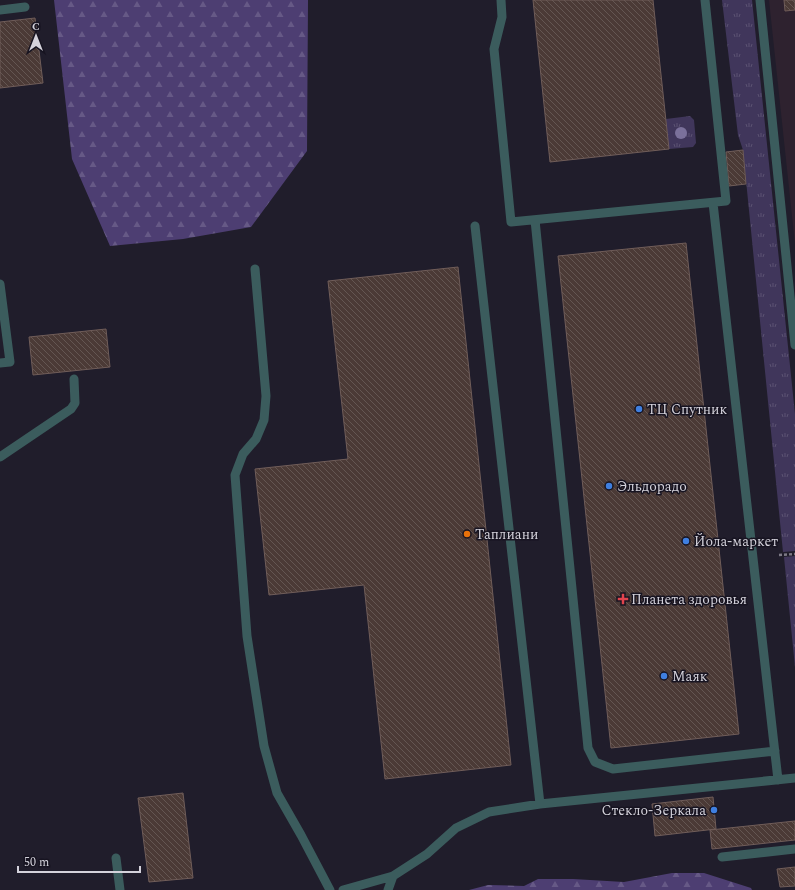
<svg xmlns="http://www.w3.org/2000/svg" width="795" height="890" viewBox="0 0 795 890" font-family="Spectral,serif">
<defs>
<pattern id="grass-tufts" width="24" height="20" patternUnits="userSpaceOnUse"><rect width="24" height="20" fill="#40365b"/><path d="M3 7l-1-3M5 7V3M7 7l1-3M15 17l-1-3M17 17v-4M19 17l1-3" fill="none" stroke="#5b5272"/></pattern>
<pattern id="forest-firs" width="22" height="20" patternUnits="userSpaceOnUse"><rect width="22" height="20" fill="#4d3e72"/><path d="M5 1l3.5 6h-7zM16 11l3.5 6h-7z" fill="#665986"/></pattern>
<pattern id="building-back-hatch" width="6" height="6" patternUnits="userSpaceOnUse"><rect width="6" height="6" fill="#4b3a36"/><path d="M-1 5l2 2M0 0l6 6M5-1l2 2" fill="none" stroke="#645652"/></pattern>
</defs>
<rect width="100%" height="100%" fill="#201d2b"/>
<!-- commercial -->
<path fill="#2e222f" d="M769 0H795V244Z"/>
<!-- grass -->
<path fill="url(#grass-tufts)" d="M722 0H752L795 414V551L783 552 743 150 738 135Z
M690 116 694 120 696 143 693 147 669 149 666 119Z
M795 556V667L784 557Z"/>
<!-- forest -->
<path fill="url(#forest-firs)" d="M54 0H308L307 151 251 227 183 239 110 246 72 159Z
M672 873H704L751 888 752 890H469L488 885 524 886 538 879H573L624 882Z"/>
<!-- building -->
<path fill="url(#building-back-hatch)" stroke="#705d59" d="M533 0H653L669 149 550 162Z
M784 0H795V10L785 11Z
M35 18 43 83 0 88V22Z
M743 150 746 184 729 186 726 152Z
M686 243 739 734 611 748 558 256Z
M458 267 511 765 385 779 364 585 269 595 255 469 348 459 328 281Z
M106 329 110 367 33 375 29 337Z
M183 793 193 878 149 882 138 798Z
M713 797 716 829 655 836 652 804Z
M795 821V840L712 849 710 830Z
M795 867V886L780 887 777 869Z"/>
<g fill="none" stroke-linecap="round" stroke-linejoin="round">
<!-- path -->
<path stroke="#7d7a86" stroke-width="2.5" stroke-dasharray="3 2" stroke-linecap="butt" d="M779 555 795 554"/>
<!-- lane -->
<path stroke="#3b5c5d" stroke-width="9" d="M501 0 502 17 494 49 511 222 726 201 705 0
M760 0 795 345
M0 10 25 7
M713 203 778 780
M535 220 588 748 595 762 613 769 775 751
M475 226 540 804
M255 269 266 396 264 420 256 439 243 454 235 475 247 636 264 746 277 793 301 835 330 890
M0 284 10 362 0 363
M0 457 71 409 75 403 74 379
M722 857 795 849
M116 858 120 890
M343 890 393 876 427 854 456 828 489 812 540 804 795 778
M388 890 393 876"/>
</g>
<!-- trees -->
<circle fill="#7b719b" cx="681" cy="133" r="6"/>
<!-- markers -->
<g fill="#3f7fe0" stroke="#171421" stroke-width="1.5">
<circle cx="639" cy="409" r="4"/>
<circle cx="609" cy="486" r="4"/>
<circle cx="686" cy="541" r="4"/>
<circle cx="664" cy="676" r="4"/>
<circle cx="714" cy="810" r="4"/>
</g>
<circle fill="#e8710a" stroke="#171421" stroke-width="1.5" cx="467" cy="534" r="4"/>
<path fill="#e0444e" stroke="#171421" stroke-width="1.5" d="M621 593h4v4h4v4h-4v4h-4v-4h-4v-4h4z"/>
<g text-anchor="middle" stroke-width="3" stroke-linejoin="round" paint-order="stroke">
<!-- poi labels -->
<g font-size="14" fill="#d4d2db" stroke="#171421" text-anchor="start">
<text x="647" y="414">ТЦ Спутник</text>
<text x="617" y="491">Эльдорадо</text>
<text x="475" y="539">Таплиани</text>
<text x="694" y="546">Йола-маркет</text>
<text x="631" y="604">Планета здоровья</text>
<text x="672" y="681">Маяк</text>
<text x="706" y="815" text-anchor="end">Стекло-Зеркала</text>
</g>
</g>
<!-- north arrow -->
<g transform="translate(36 36)" stroke="#171421" stroke-width="3" paint-order="stroke">
<path d="M0-3L7 15L0 10L-7 15Z" fill="#d4d2db"/>
<text y="-6" font-size="11" font-weight="bold" text-anchor="middle" fill="#d4d2db">С</text>
</g>
<!-- scale -->
<path d="M18 866v6h122v-6" fill="none" stroke="#d4d2db" stroke-width="2"/>
<text x="24" y="866" font-size="12" fill="#d4d2db" stroke="#171421" stroke-width="3" paint-order="stroke">50 m</text>
</svg>
